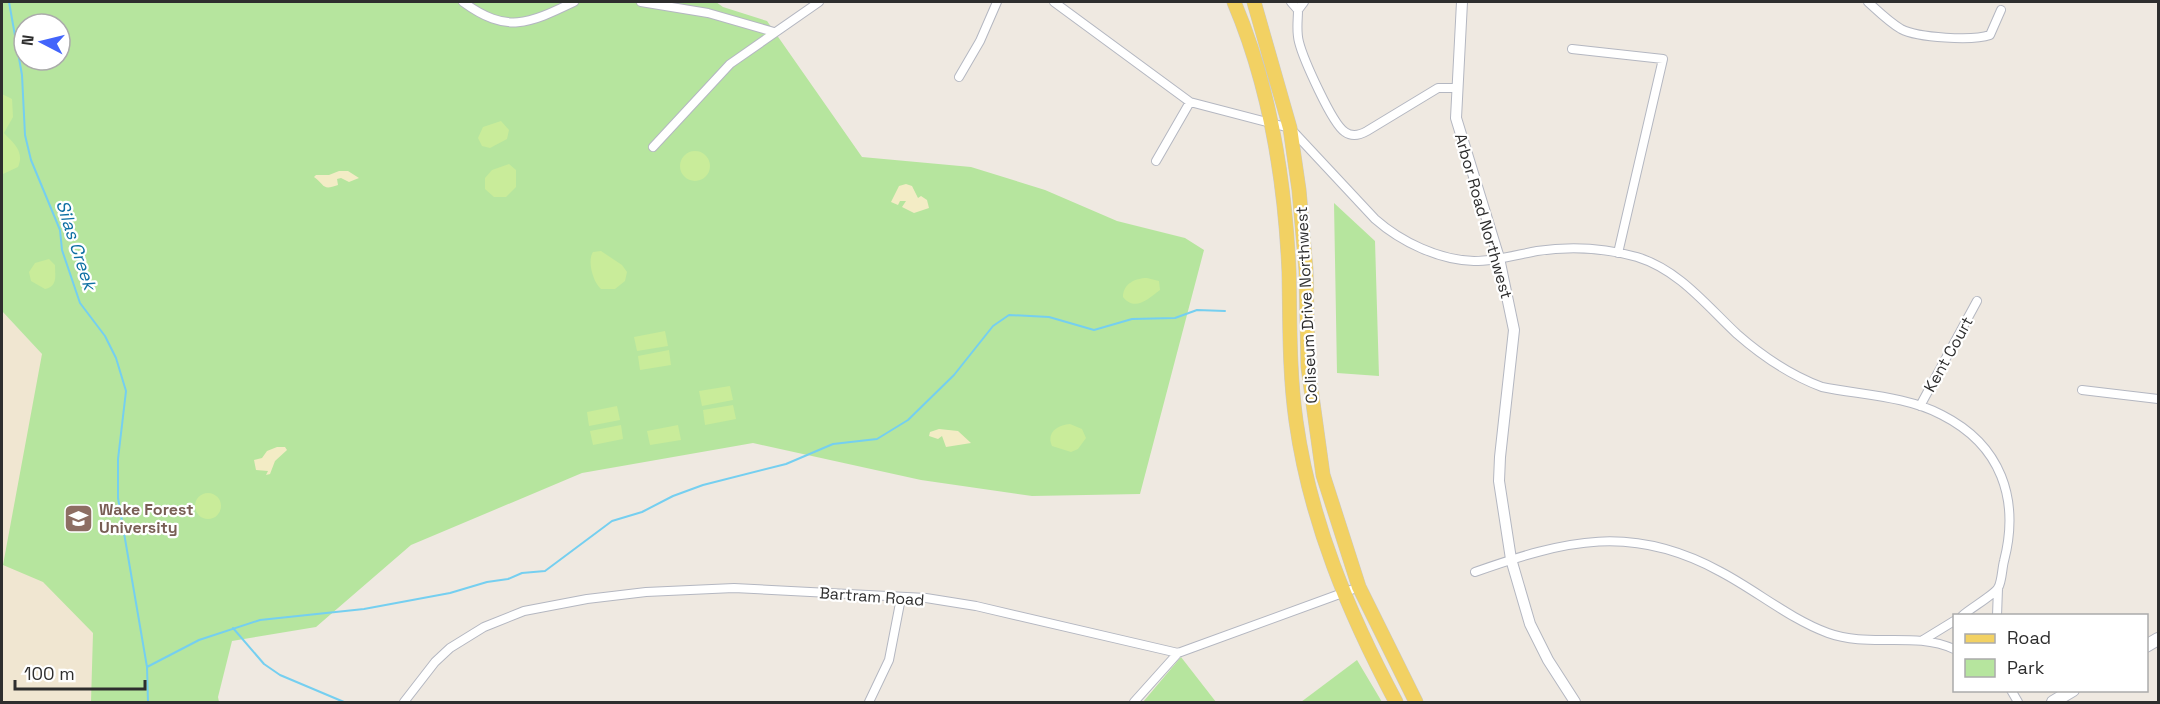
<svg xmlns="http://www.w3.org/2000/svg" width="2160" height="704" viewBox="0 0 2160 704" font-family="'Space Grotesk',sans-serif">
<rect width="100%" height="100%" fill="#efe9e1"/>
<!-- education -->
<path fill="#f0e6d1" d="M2 311 42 354 159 702H2Z"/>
<!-- green -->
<path fill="#b6e59e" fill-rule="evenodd" d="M2 2H716L723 7 767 21 862 157 971 167 1045 190 1117 221 1185 238 1204 250 1140 494 1032 496 921 480 753 443 582 473 411 545 316 627 232 641 218 697 219 702H91L93 633 43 582 3 565 42 354 2 311ZM24 24H60V60H24Z
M1334 203 1375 241 1379 376 1337 373Z
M1181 657 1216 702H1143Z
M1357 660 1382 702H1301Z"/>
<!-- sand -->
<path fill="#f3ecc5" d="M339 171H348L359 178 349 182 341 178 337 179 338 185C322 191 325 185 314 177L316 175H329Z
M906 184 912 186 918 198 921 196 927 200 929 208 914 213 902 207 906 201H900L898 205 891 202 899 186Z
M939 429 958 431 971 443 946 447 942 436 938 439 929 436 930 432Z
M277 447H285L287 450 275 461 270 474 266 475 268 471 256 470 254 460 262 458 267 451Z"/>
<!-- pitch -->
<path fill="#c9ec9a" d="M2 94 12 99 13 117 4 133C13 143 25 151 18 167L3 174Z
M501 121 509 130 507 139 490 148 482 146 478 138 483 127Z
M680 166a15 15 0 1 1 30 0a15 15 0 1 1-30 0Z
M509 164 516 170V187L506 197H494L485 189V178L492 170Z
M601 251 622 265 627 272 625 281 615 289H601C593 282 587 261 593 252Z
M49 259 55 265C55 276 58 286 45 289L31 281 29 272 35 263Z
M1147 278 1159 281 1160 290C1148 299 1135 312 1123 297 1123 284 1135 278 1147 278Z
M665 331 668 346 637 351 634 337Z
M669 350 671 365 640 370 638 356Z
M730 386 733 400 702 406 699 391Z
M733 405 736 419 705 425 703 410Z
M617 406 620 420 589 426 587 412Z
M1070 424 1082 429 1086 438 1078 449 1071 452 1052 446C1046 433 1057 425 1070 424Z
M621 425 623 439 593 445 590 431Z
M678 425 681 440 650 445 647 431Z
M195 506a13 13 0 1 1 26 0a13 13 0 1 1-26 0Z"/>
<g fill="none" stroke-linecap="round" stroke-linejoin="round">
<!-- stream -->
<path stroke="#75cff0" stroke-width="2" d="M9 2 22 75 25 135 31 160 60 230 62 250 80 303 105 336 116 358 126 391 118 459V498L147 667 148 702
M233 628 264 664 280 675 344 702
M147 667 199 640 260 620 364 609 450 593 487 582 508 579 522 573 545 571 612 521 642 512 673 496 703 485 786 464 833 444 877 439 908 420 954 375 993 326 1009 315 1049 317 1094 330 1132 319 1175 318 1197 310 1225 311"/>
<defs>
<path id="minor" d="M463 2C507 34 528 24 574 2
M641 2 708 13 774 32
M1054 2 1190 102 1290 128 1375 219C1401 242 1439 260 1474 261 1495 261 1516 255 1537 251 1570 246 1605 248 1637 257 1679 270 1706 305 1737 334 1762 356 1790 375 1822 387 1861 395 1906 396 1942 415 2001 445 2020 499 2004 561 2002 568 2002 582 1998 588 1994 595 1969 609 1962 616
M1291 2 1298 10 1304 2
M1868 2C1878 11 1889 22 1901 29 1918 38 1973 41 1990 35L2001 10
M1298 10C1298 21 1296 31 1299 42 1303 58 1332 124 1345 132 1352 137 1360 135 1367 131L1438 88H1456
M1572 49 1663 59 1618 253
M959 77 980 41 997 2
M653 147 730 64 819 2
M1156 161 1190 102
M2082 390 2158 399
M1920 406 1977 301
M1475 572C1566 540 1632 523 1721 572 1757 591 1790 619 1828 633 1869 648 1914 631 1954 649
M1997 616 1998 588
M1923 640 1954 621
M2011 690 2018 702
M404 702 435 662 450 648 484 627 524 611 587 599 646 592 734 588 926 598 976 606 1178 653 1359 587
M869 702 889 660 901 598
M1134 702 1178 653"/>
<path id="tertiary" d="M1462 2 1456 118 1499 258 1514 330 1500 457 1499 481 1511 559 1530 624 1548 660 1575 702"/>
<path id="secondary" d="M2146 646 2158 639
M2053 702 2073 690"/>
<path id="primary" d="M1234 2C1270 87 1285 180 1289 272 1290 322 1289 371 1296 421 1310 521 1349 614 1396 702
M1254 2 1290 128 1299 190 1306 270 1308 367 1323 475 1359 587 1416 702"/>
</defs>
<!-- minor casing -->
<use href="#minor" stroke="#b4b7c1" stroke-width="10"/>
<!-- tertiary casing -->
<use href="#tertiary" stroke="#b4b7c1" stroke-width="12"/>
<!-- secondary casing -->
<use href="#secondary" stroke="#b4b7c1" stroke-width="14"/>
<!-- primary casing -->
<use href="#primary" stroke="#c9c9c9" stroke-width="15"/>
<!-- minor -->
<use href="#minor" stroke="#fff" stroke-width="8"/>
<!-- tertiary -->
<use href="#tertiary" stroke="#fff" stroke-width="10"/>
<!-- secondary -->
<use href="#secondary" stroke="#fff" stroke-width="12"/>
<!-- primary -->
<use href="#primary" stroke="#f2d163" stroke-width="14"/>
</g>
<!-- icons -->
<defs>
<symbol id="university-square" viewBox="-11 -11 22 22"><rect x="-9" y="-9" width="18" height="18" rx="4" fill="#8d6e63" stroke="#fff"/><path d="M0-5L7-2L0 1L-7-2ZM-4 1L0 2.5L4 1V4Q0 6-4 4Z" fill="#fff"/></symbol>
</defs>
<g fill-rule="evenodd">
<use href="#university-square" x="62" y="502" width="33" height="33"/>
</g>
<g text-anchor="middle" stroke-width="4.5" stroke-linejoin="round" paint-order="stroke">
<!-- street labels -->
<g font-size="16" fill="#2e2e2e" stroke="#fff">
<text transform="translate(1484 216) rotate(74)" y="6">Arbor Road Northwest</text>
<text transform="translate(1306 305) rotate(-93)" y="6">Coliseum Drive Northwest</text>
<text transform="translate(1948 354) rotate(-61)" y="6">Kent Court</text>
<text transform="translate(872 596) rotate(4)" y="6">Bartram Road</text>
</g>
<!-- education labels -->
<g font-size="16" font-weight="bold" fill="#785e54" stroke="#fff" text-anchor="start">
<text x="99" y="515">Wake Forest<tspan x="99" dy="18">University</tspan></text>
</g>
<!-- water labels -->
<g font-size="18" font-style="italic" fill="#0d6fa3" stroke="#fff">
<text transform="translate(76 245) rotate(72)" y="6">Silas Creek</text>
</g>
</g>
<!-- border -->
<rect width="2160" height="704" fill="none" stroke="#2e2e2e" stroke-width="6"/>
<!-- legend -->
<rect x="1953" y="614" width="195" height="78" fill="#ffffff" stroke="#ababab" stroke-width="1.5"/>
<rect x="1965" y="634" width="30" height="9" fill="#f2d163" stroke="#ababab" stroke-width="1.5"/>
<text x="2007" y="644" font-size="18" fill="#2e2e2e">Road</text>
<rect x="1965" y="659" width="30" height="18" fill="#b6e59e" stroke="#ababab" stroke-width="1.5"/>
<text x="2007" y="674" font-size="18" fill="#2e2e2e">Park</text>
<!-- north arrow -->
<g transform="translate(42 42) rotate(277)"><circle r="28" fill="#ffffff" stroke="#ababab" stroke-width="1.5"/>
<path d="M0-4.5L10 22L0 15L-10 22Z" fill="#4264fb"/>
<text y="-9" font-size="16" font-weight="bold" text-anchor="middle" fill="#2e2e2e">N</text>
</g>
<!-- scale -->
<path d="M15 680v9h130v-9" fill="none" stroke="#2e2e2e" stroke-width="3"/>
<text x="24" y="680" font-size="18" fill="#2e2e2e" stroke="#ffffff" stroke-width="4.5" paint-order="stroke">100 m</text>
</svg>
